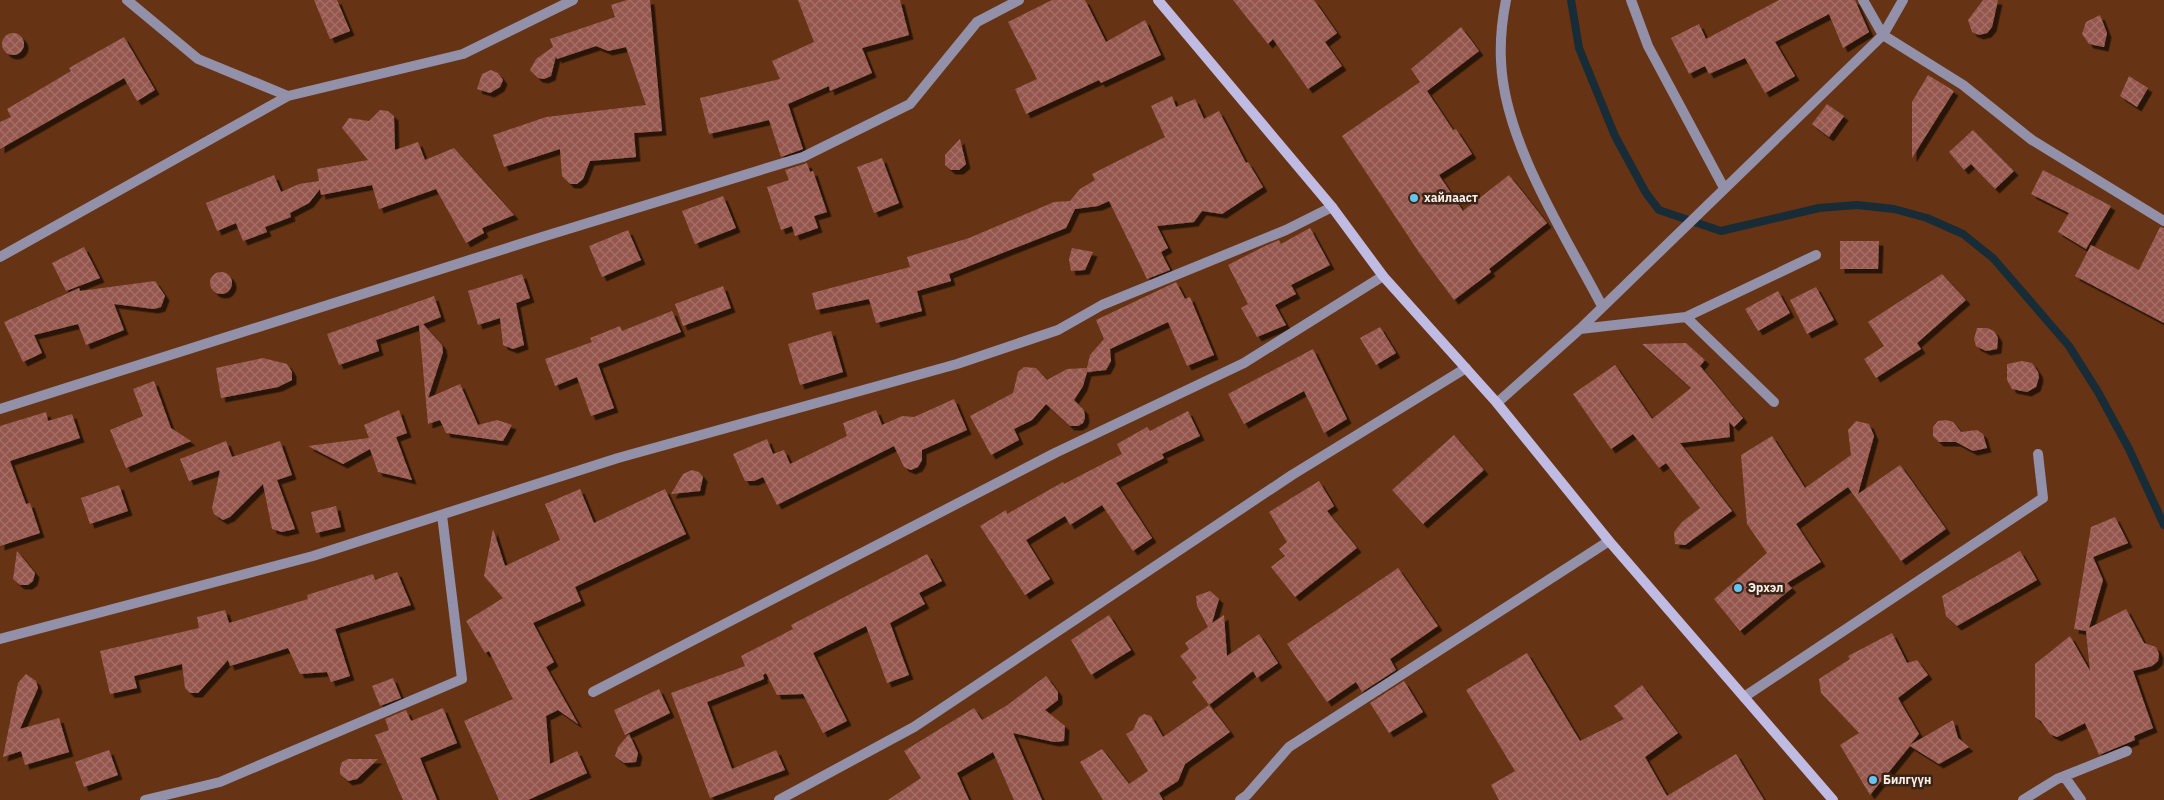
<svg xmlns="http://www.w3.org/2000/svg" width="2164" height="800" viewBox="0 0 2164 800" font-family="'IBM Plex Sans',sans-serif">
<defs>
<pattern id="building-cross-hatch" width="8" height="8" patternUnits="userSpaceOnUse" patternTransform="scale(1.25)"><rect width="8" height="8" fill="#95574d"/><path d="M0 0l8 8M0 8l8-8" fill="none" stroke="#a56f67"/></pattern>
<filter id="shadow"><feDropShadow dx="4.5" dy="4.5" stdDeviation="0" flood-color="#0009"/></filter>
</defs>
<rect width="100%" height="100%" fill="#663414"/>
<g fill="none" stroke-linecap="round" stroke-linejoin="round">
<!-- stream -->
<path stroke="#172c36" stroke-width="8" d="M1571 0 1579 48 1615 136 1646 193 1659 210 1721 231 1819 208 1857 205 1894 209 1927 218 1963 234 1993 258 2069 346 2098 392 2129 449 2164 525"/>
</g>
<!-- building -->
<path fill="url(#building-cross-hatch)" filter="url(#shadow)" d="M314 0H337L350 31 330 39Z
M627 0H650L662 131 634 133 636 157 590 161 583 179 577 184H570L562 176 560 149 504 167 493 135 546 117 646 105 626 47 608 51 596 46 557 59 556 56 551 76 544 79 538 78 530 70 536 59 553 47 550 39 615 17 611 5Z
M798 0H900L909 35 862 48 872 73 830 91 829 86 788 104 803 149 781 157 769 120 709 134 700 98 780 79 772 61 814 42Z
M1052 0H1085L1106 42 1145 20 1161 55 1101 83 1099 80 1026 114 1015 89 1037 79 1008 22Z
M1233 0H1314L1337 33 1325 42 1342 66 1308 89 1273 39 1268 44Z
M1779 0H1855L1869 32 1843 48 1829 14 1775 42 1795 76 1765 93 1745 58 1709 74 1705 66 1689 74 1671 38 1699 24 1706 39Z
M1983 0H1998L1992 27 1987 33 1979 35 1972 32 1968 20Z
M2100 15 2107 33 2104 47 2089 44 2082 34 2086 22Z
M1461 27 1479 51 1427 91 1421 82 1453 130 1456 129 1472 154 1439 175 1463 211 1509 175 1547 223 1489 269 1491 272 1454 300 1420 254 1342 136 1420 82 1411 69Z
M2 44a11 11 0 1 1 22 0a11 11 0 1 1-22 0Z
M124 37 155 90 137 101 124 78 0 149V122L11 117 7 109 71 71 69 68Z
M491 70 498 73 503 80 500 87 490 93 477 89 482 74Z
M1928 75 1954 91 1912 158V102Z
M2129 76 2148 88 2137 107 2120 96Z
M1172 96 1176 107 1195 99 1204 119 1219 111 1246 163 1248 162 1263 187 1222 214 1202 211 1194 222 1157 226 1168 248 1161 252 1170 270 1147 279 1109 201 1098 206 1075 209 1066 228 949 274 951 281 917 291 922 311 876 323 869 299 816 310 812 293 910 267 907 257 969 238 1054 202 1070 201 1080 189 1095 180 1092 174 1165 137 1151 106Z
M1827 104 1844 116 1829 137 1812 124Z
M380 110 388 111 394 116 395 150 418 142 425 160 454 148 514 215 482 228 484 233 466 243 436 189 379 209 372 185 321 195 320 189 309 203 290 213 291 217 265 227 267 232 243 241 236 223 217 231 206 203 274 175 281 192 299 184 319 181 317 169 368 160 342 128 349 118 369 121Z
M1973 130 2014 171 1995 189 1971 164 1964 170 1949 152Z
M960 139 966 164 959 170H951L945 165V155Z
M882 158 899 203 874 213 857 167Z
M807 163 810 172 813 171 827 212 814 216 818 228 795 236 792 226 781 230 767 187 789 180 785 170Z
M2043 170 2111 206 2086 249 2058 232 2069 213 2031 194Z
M723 196 736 228 695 244 682 211Z
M2160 227 2164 228V323L2075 276 2091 245 2139 270Z
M1310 228 1330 265 1291 285 1296 294 1275 305 1286 325 1257 337 1241 308 1248 304 1228 265 1265 246 1279 240 1281 244Z
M628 230 641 260 602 277 589 246Z
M1840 241H1879L1878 269H1840Z
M84 247 100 278 66 291 52 263Z
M1072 248 1093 252 1085 270 1071 271 1069 259Z
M210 283a11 11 0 1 1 22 0a11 11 0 1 1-22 0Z
M522 274 530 298 516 303 524 345 513 349 503 345 500 318 478 325 468 291Z
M1942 274 1966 300 1917 343 1921 349 1876 378 1864 359 1884 346 1868 322Z
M155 281 165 296 161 307 154 309 114 304 124 330 86 345 78 324 34 335 42 353 23 362 4 322 79 288 80 291Z
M1176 282 1185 299 1190 297 1214 355 1187 366 1168 322 1110 349 1111 361 1106 370 1087 372 1083 386 1074 400 1084 410 1085 418 1083 423 1078 426H1070L1046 404 1032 420 1014 429 1019 440 991 455 970 416 1013 393 1018 372 1024 367 1036 368 1047 380 1067 369 1087 368 1090 355 1104 339 1096 320Z
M723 286 731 308 683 326 675 304Z
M1816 287 1834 320 1807 334 1790 300Z
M1778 291 1790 313 1758 331 1745 309Z
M434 296 441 317 423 324 442 345 443 352 428 398 460 384 478 425 497 420 512 425 503 441 446 433 440 420 428 424 419 325 376 340 379 351 339 365 327 334Z
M672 311 681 332 598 364 614 408 591 416 577 377 555 386 545 359 592 342 590 338 620 326 622 331Z
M1380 327 1396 353 1376 365 1360 338Z
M1977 328H1987L1994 331 1998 338 1997 349 1986 351 1976 346 1974 339Z
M831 331 843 372 800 385 788 344Z
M1686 343 1705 360 1700 366 1743 418 1734 427 1729 422 1730 437 1680 443 1732 511 1685 545 1675 544 1674 532 1682 522 1700 508 1666 463 1659 468 1633 434 1611 449 1573 394 1615 365 1652 419 1691 388 1642 344Z
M1313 349 1347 419 1324 433 1304 391 1244 424 1228 394Z
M263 358 287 364 292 372V380L278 387 221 398 216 368Z
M2022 361 2032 363 2038 372 2039 377 2036 387 2027 392 2012 389 2007 380V364Z
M154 381 171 428 191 441 126 468 110 430 143 416 133 389Z
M954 399 967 430 922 450V460L918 467 911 470 904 467 894 446 777 505 763 477 754 481H745L733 454 767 439 773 454 784 450 790 464 847 436 843 423 876 410 882 425 902 416 914 417Z
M399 410 407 433 396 437 412 480 378 472 370 449 343 464 308 446 369 438 364 425Z
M1188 411 1200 436 1162 454 1164 458 1116 483 1152 538 1133 551 1102 505 1070 525 1065 516 1026 540 1050 579 1025 595 980 526 1006 510 1007 514 1063 482 1064 484 1122 454 1117 444 1147 427 1150 431Z
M46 412 48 421 72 414 80 438 10 461 26 504 30 503 40 533 0 546V426Z
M1946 420 1953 422 1961 432 1977 430 1983 434 1987 448 1973 451 1956 442H1939L1933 436V427L1938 421Z
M1856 421 1869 424 1874 436 1858 494 1900 465 1946 529 1901 561 1848 487 1796 524 1821 562 1787 583 1792 588 1740 631 1714 599 1767 553 1747 524 1741 455 1772 436 1805 488 1851 455 1848 430Z
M1454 435 1484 470 1423 524 1392 490Z
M226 441 232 457 280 441 292 475 277 480 295 529 282 532 272 529 263 484 230 517 223 520 214 514 212 508 220 470 189 481 180 459Z
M692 470 699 472 703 477 700 491 671 494 683 474Z
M1319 481 1334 506 1327 511 1357 548 1295 597 1271 567 1285 556 1279 549 1287 542 1269 512Z
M119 485 128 511 90 524 81 498Z
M580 489 594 523 665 489 686 534 575 587 581 601 533 623 554 662 546 667 578 724 558 710 546 716 550 764 577 751 587 773 528 800H499L464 721 513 699 489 651 485 653 466 621 503 598 484 576 493 529 505 566 560 540 545 504Z
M336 506 341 527 316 533 311 512Z
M2115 517 2128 543 2093 557 2103 580 2089 628 2126 609 2144 643 2156 647 2159 654 2158 661 2152 666 2133 671 2153 728 2134 736 2135 740 2099 755 2085 723 2057 737 2050 734 2041 721 2035 717V664L2070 636 2090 671 2086 631 2074 629 2091 527Z
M17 551 35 573 33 581 28 585H20L13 579Z
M2020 551 2037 580 1957 626 1946 616 1942 596Z
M927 554 942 581 919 593 925 604 890 623 909 675 887 683 866 626 813 653 847 721 823 733 803 694 777 695 766 673 763 675 764 679 707 702 732 769 776 750 785 770 710 798 671 693 745 666 741 656 793 629 791 625Z
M1398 568 1438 626 1390 659 1396 670 1362 692 1356 682 1327 702 1287 644Z
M397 572 411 605 335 629 350 676 331 682 327 672 300 674 288 648 230 666 228 660 198 693H190L185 688 182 664 134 676 137 688 110 694 100 651 199 628 197 617 225 610 229 623 308 599 307 595 373 574 375 580Z
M1210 591 1219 599 1212 623 1224 615 1227 656 1259 634 1278 663 1257 678 1253 671 1209 705 1192 682 1197 678 1180 656 1189 649 1185 643 1208 627 1197 606 1196 596Z
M1109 615 1131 650 1091 675 1071 640Z
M1892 633 1907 663 1917 660 1928 675 1898 698 1919 734 1910 745 1953 720 1958 738 1969 747 1939 764 1910 746 1870 795 1840 745 1859 733 1821 693 1819 679 1850 659 1848 656Z
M1527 653 1580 741 1624 719 1614 706 1642 685 1678 733 1645 757 1667 796 1736 754 1764 800H1499L1491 785 1515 771 1466 690Z
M26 674 36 681 38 688 20 729 59 718 69 752 25 765 21 751 3 757 18 683Z
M1046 676 1058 692V700L1045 710 1065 726 1064 741 1054 742 1013 733 1042 800H1014L993 752 957 773 969 800H888L921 778 904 751 974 708 982 720 1006 706Z
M393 678 401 698 380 706 372 686Z
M1404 681 1423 712 1389 733 1370 703Z
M659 689 670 713 625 735 614 710Z
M1209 705 1230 732 1185 764 1178 781 1159 793 1163 800H1103L1080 762 1102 749 1129 784 1148 771 1126 734 1133 730 1139 717 1144 714 1151 716 1163 737Z
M443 708 457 743 420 758 437 800H403L375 735 389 730 385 719 406 710 411 721Z
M629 734 638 753 636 762 624 763 615 756 618 747Z
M109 750 118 775 84 787 75 762Z
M348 759H378L357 779 348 781 340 774V768L342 762Z"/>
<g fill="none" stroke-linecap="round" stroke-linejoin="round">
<!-- minor -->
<path stroke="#9390a9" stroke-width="10" d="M127 0 198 59 288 96 463 54 573 0
M1506 0C1502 20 1500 41 1501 61 1504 142 1565 235 1602 306
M1631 0 1648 46 1724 188
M1863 0 1883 35 1963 85 2032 140 2164 221
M0 257 288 96
M1686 317 1774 402
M1580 329 1686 317 1816 255
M1497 403 1580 329 1883 35 1903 0
M0 409 542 237 803 157 910 104 977 22 1019 0
M0 639 313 556 618 458 957 364 1058 330 1102 305 1286 230 1332 207
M593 692 1055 453 1244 363 1383 276
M1744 697 2043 498 2038 454
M2064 776 2081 800
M145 800 220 782 462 679 442 515
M779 800 914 727 1292 475 1466 368
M1240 800 1247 795 1289 747 1609 541
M2023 800 2057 779 2127 751"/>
<!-- secondary -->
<path stroke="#c0bbe3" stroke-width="10" d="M1158 0 1332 207 1383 276 1497 403 1609 541 1833 800"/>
</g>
<!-- markers -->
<g fill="#67c4f0" stroke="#3a2416" stroke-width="2">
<circle cx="1414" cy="198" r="5"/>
<circle cx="1738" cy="588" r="5"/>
<circle cx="1873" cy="780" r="5"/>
</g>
<g text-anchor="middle" stroke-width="5" stroke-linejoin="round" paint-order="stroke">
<!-- poi labels -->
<g font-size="12" font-weight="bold" fill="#fcefe8" stroke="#3a2416" text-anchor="start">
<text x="1424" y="202">хайлааст</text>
<text x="1748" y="592">Эрхэл</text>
<text x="1883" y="784">Билгүүн</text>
</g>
</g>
</svg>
